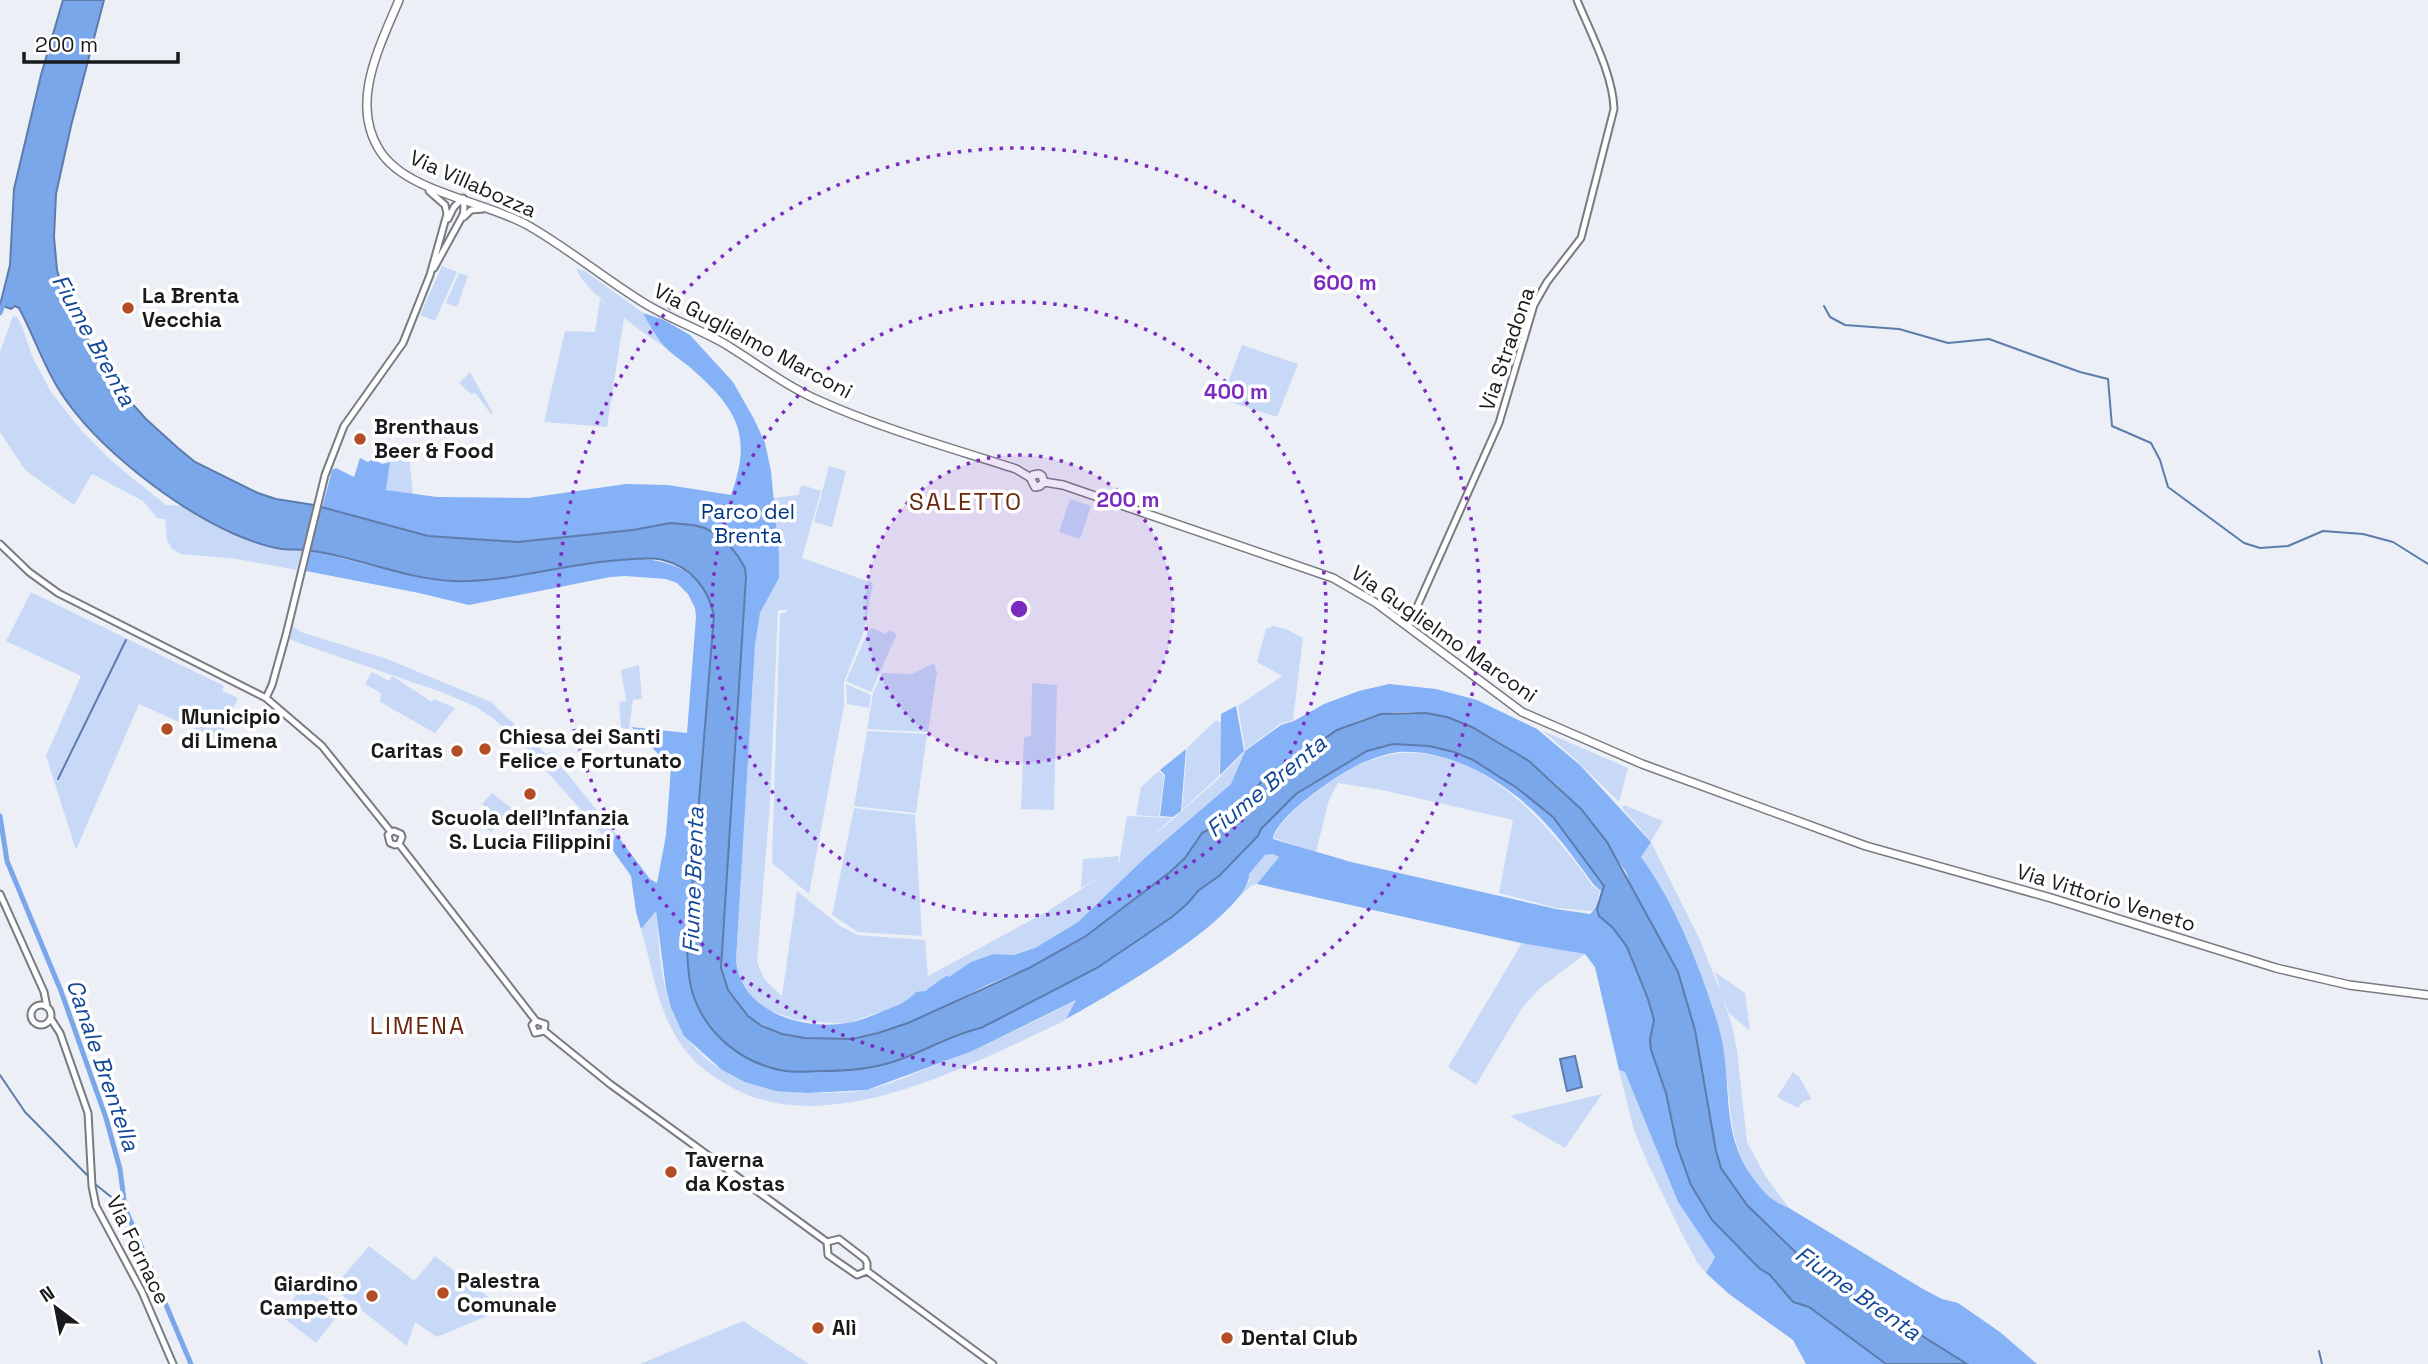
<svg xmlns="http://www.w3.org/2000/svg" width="2428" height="1364" viewBox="0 0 2428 1364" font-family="'Space Grotesk',sans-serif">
<rect width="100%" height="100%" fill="#ecf0f6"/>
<!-- green -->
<path fill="#c7d9f7" d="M442 266 457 272 435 321 420 315Z
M577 269 585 271 643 313 665 347C647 336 578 286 577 269Z
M459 273 468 276 457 307 446 303Z
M600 299 624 318 607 427 544 422 565 331 595 332Z
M13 316 17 317 22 326 32 356 51 392 81 430 115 464 166 505 182 506 231 532 257 543 278 549 302 551 297 570 236 559 181 554 172 549 167 540 165 519 157 518 143 501 92 474 74 505 25 470 0 432V352Z
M1242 345 1298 364 1277 417 1233 403 1237 392 1226 388Z
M470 372 493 413 491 414 475 393 471 394 459 383Z
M398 455 400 459 409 456 413 494 386 490 390 462Z
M829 466 846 471 832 527 814 522Z
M802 485 821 491 802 558 873 583 864 631 844 682V705L809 894 773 864 772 860 780 613H786L787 610H778L770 803 757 962 765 980 782 996 797 891 840 926 857 935 925 940 928 976 1048 911 1103 875 1081 888 1083 859 1119 856 1118 864 1108 871 1143 845 1119 863 1127 816 1172 818 1148 841 1216 781 1245 751 1231 784 1147 856 1078 922 1035 948 1014 955 994 954 891 1008 845 1024 797 1020 765 1009 755 1001 740 980 736 960 755 645 760 613 779 578 778 543 772 498 798 495Z
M1070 499 1091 506 1080 539 1059 532Z
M31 592 224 686 222 691 238 698 219 740 139 704 76 850 46 756 81 676 6 641Z
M293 626 301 632 387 659 491 702 546 754 550 752 616 834 611 848 597 828 528 750 494 719 476 707 444 693 299 643 290 639Z
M1273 626 1286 629 1303 638 1293 720 1280 724 1245 750 1238 706 1282 676 1257 662 1266 629Z
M872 628 886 634 888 630 897 634 871 692 846 681 868 631Z
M934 663 937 672 928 732 867 729 873 693 882 673 912 674Z
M639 665 642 699 633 700 629 729 621 728 619 702 630 700H626L621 670Z
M372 672 389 681 392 676 432 702 434 699 455 708 435 733 380 702 381 693 365 684Z
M1032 683 1057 685 1054 810 1021 809 1024 737 1031 736Z
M846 684 871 695 869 708 847 704Z
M1216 720 1221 723 1219 776 1182 810 1187 748Z
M867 731 927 734 916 813 854 806Z
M1543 731 1628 768 1619 802 1575 759Z
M1399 753C1484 747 1548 824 1593 886L1600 891 1597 903 1592 911 1556 908 1499 893 1513 820 1382 790 1338 783 1329 800 1316 852 1274 838C1279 815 1340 774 1361 764 1373 759 1386 755 1399 753Z
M1159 771 1164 776 1159 817 1136 815 1141 787Z
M492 793 513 809 491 832 478 821 489 810 482 804Z
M1624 805 1663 821 1651 841 1622 808Z
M854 808 915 815 922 936 858 932 832 915Z
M1651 842 1699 938 1721 993 1715 972 1745 993 1750 1031 1729 1013 1723 999 1732 1026 1737 1050 1747 1142 1766 1177 1789 1208C1771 1201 1764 1194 1753 1178 1721 1133 1734 1078 1718 1026 1701 970 1676 904 1641 857Z
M1273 854 1279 857 1257 884 1251 886 1239 897 1249 881 1248 874 1265 855Z
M656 910C659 944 660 983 674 1015 700 1076 764 1094 825 1093 839 1092 854 1093 867 1090 888 1085 908 1076 928 1068 979 1048 1029 1025 1078 999L1066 1019 1060 1023C967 1066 822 1145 724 1083 704 1071 690 1059 678 1040 657 1008 652 966 641 929Z
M1522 943 1585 954 1540 988 1522 1008 1476 1085 1448 1067Z
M1619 1070 1625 1072 1678 1202 1715 1257 1706 1273 1697 1262 1683 1236 1648 1164 1634 1130Z
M1793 1072 1800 1078 1811 1098V1100L1804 1101 1798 1108 1777 1097Z
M1602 1094 1565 1148 1510 1116Z
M369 1246 413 1280 417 1278 435 1256 504 1309 437 1337 415 1322 407 1346 333 1288Z
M305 1283H309L342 1310 316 1343 281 1316Z
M743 1321 809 1364H640Z"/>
<!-- forest -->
<path fill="#85b1f7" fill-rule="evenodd" d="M643 313 664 320 690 335 733 382 754 419 765 443 771 471 779 555V578L760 613 755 645 736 960C740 1011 802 1031 847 1023 860 1021 871 1016 883 1011 896 1006 907 1002 916 992L925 991 946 976 949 977 971 962 994 954 1014 955 1035 948 1078 922 1147 856 1231 784 1245 751 1281 725 1294 721 1324 704 1359 691 1389 684 1436 689 1477 700 1537 729 1580 765 1651 842 1641 857C1676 904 1702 972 1719 1028 1734 1081 1718 1130 1753 1178 1764 1193 1771 1201 1789 1208L1923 1289 1942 1299 1958 1303 2000 1332 2037 1364H1967L1884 1312 1838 1289 1818 1274 1747 1205 1721 1168 1707 1112 1626 872C1615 857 1607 840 1595 826 1549 768 1457 696 1378 715 1341 723 1293 756 1263 780 1255 787 1247 796 1240 804 1237 808 1235 814 1231 818 1223 826 1210 826 1202 833 1195 839 1192 849 1187 856 1182 862 1176 867 1170 872 1134 902 1095 934 1053 956 1029 969 1002 978 977 990 921 1020 858 1050 793 1036 757 1028 728 1006 721 968L746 577C742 555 724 534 702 527 676 520 654 528 628 531 591 536 553 543 516 542 479 542 440 541 404 532 377 524 350 514 322 508L332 470 336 468 354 477 360 458 368 462 373 459 382 464 390 462 386 490 437 497 528 498 626 484 668 485 731 495C753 435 737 409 692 369 683 361 671 354 663 345 655 335 649 324 643 313Z
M311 550C364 564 418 579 473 580 542 580 690 513 714 615L687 949C690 996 698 1027 740 1053 754 1061 768 1068 785 1071 797 1073 810 1071 822 1071 849 1071 876 1069 901 1059 929 1049 953 1034 981 1028L1097 968 1187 904 1199 890 1219 876 1258 836 1261 829 1296 794 1367 751 1393 744 1429 746 1454 752 1473 760 1517 788 1553 817 1604 886 1597 909 1628 947 1648 999 1654 1020 1650 1040 1651 1050 1666 1093 1677 1146 1691 1185 1712 1220 1759 1268 1770 1275 1793 1302 1809 1307 1886 1364H1806L1793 1340 1729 1294 1706 1273 1715 1257 1678 1202 1625 1072 1619 1070 1595 967 1585 954 1521 943 1257 884 1279 857 1273 854 1265 855 1249 874C1250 915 1101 1000 1066 1019L1076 1000 972 1051 867 1090 807 1093 776 1091 745 1082 722 1070 684 1036 671 1008 666 989 656 911 641 929 636 912 631 876 611 848 616 834 650 879 657 883 666 835 671 768 639 733 631 727 687 733 696 617 695 608 688 594 677 583 666 579 625 576 610 577 469 605 419 593 306 571ZM1398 752C1458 749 1518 789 1555 834 1569 850 1581 868 1594 885L1601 891C1599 899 1596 909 1590 914L1556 909 1351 862 1273 839C1276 816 1340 773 1362 763 1373 758 1386 754 1398 752Z
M1236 706 1244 751 1220 775 1221 714Z
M1186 749 1181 811 1173 817 1160 816 1165 775 1160 770Z"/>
<!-- water -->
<path fill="#7aa6ea" stroke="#5d7cac" stroke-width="2" d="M63 0H104L71 126 56 194 54 237 57 270 68 309 81 334 105 353 112 362 113 378 119 389 146 419 178 448 195 462 258 493 276 499 314 505 428 536 518 542 633 530 670 523 693 525 705 528 724 539 738 556 745 568 746 577 721 968 728 990 748 1016 762 1026 782 1034 805 1038 852 1039 878 1033 908 1023 1029 968 1086 936 1170 872 1185 858 1202 833 1233 817 1239 806 1262 781 1337 730 1381 714 1426 713 1447 717 1472 727 1529 761 1581 809 1607 842 1678 972 1695 1030 1716 1151 1721 1168 1747 1205 1818 1274 1838 1289 1884 1312 1967 1364H1886L1809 1307 1793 1302 1770 1275 1759 1268 1712 1220 1691 1185 1677 1146 1666 1093 1651 1050 1650 1040 1654 1020 1648 999 1627 947 1613 928 1599 916 1597 909 1604 886 1553 817 1517 788 1473 760 1454 752 1429 746 1393 744 1367 751 1296 794 1261 829 1258 836 1219 876 1199 890 1187 904 1172 917 1097 968 981 1028C953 1034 929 1049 901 1059 876 1069 849 1071 822 1071 810 1071 797 1073 785 1071 742 1064 704 1033 692 991 688 978 688 963 687 949L714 615C708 588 691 567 663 560 650 557 634 559 621 560 565 563 510 583 453 581 406 579 360 558 313 551 303 549 292 550 282 549 265 547 248 540 232 533 173 506 97 448 61 393 44 367 34 336 19 308L15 306 11 309 0 305 10 265 14 189 41 75Z
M1575 1056 1582 1087 1567 1091 1560 1059Z"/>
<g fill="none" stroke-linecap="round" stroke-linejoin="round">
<!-- stream -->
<path stroke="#5d7cac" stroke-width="2" d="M1824 306 1830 317 1845 325 1899 329 1948 343 1989 339 2080 372 2108 379 2112 426 2151 443 2160 460 2168 487 2244 543 2260 548 2288 546 2323 531 2363 534 2393 542 2428 564
M58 779 126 640
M0 1075 25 1112 89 1177
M95 1184 125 1208
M2319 1351 2322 1364"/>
<!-- canal -->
<path stroke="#7aa6ea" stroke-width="5" d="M0 313 4 302
M0 816 7 861 61 991 106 1118 120 1169 125 1208 191 1364"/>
<defs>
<path id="minor" d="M464 217 471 210 483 209
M448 219 454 207 462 199
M434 268 463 215 464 208 463 198
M0 544 29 572 58 593 266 698 322 746 391 832
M1408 627 1499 423 1534 305 1547 282 1581 238 1614 109C1613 74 1590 32 1577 0
M266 698 272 685 286 635 325 475 344 426 403 343 430 275 447 214 445 205 429 191
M391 832 388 835 390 843 395 845 399 844
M391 832 394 831 401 834 402 837 399 844
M399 844 536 1021 545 1024 544 1031
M0 894 44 992 47 1007
M31 1015a10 10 0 1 1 20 0a10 10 0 1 1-20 0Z
M51 1019 60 1033 88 1113 92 1186 96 1206 142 1292 173 1364
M536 1021 532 1025 535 1033 544 1031 547 1033 610 1084 827 1242
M827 1242 828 1255 857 1275 867 1271
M827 1242 839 1239 865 1259 867 1263V1271
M867 1271 993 1364"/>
<path id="major" d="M399 0C380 46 349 103 380 151 407 193 486 201 529 226 569 249 605 279 644 303 670 319 699 329 725 344 756 363 786 386 820 401 883 429 951 448 1016 469L1031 478
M1044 482 1042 476 1039 474 1033 475 1031 479 1035 487 1040 486 1044 482 1063 485 1333 578 1376 603 1522 712 1642 764 1866 846 2051 898 2276 968 2349 985 2428 995"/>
</defs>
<!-- minor casing -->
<use href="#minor" stroke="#787b80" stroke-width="9"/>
<!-- major casing -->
<use href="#major" stroke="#787b80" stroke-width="10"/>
<!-- minor -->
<use href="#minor" stroke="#fff" stroke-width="5"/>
<!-- major -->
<use href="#major" stroke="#fff" stroke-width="7"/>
</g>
<!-- distance rings -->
<circle cx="1019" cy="609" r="154" fill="#7b2cbf" fill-opacity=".12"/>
<g fill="none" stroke="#7b2cbf" stroke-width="3.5" stroke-dasharray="3.5 7">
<circle cx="1019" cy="609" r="154"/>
<circle cx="1019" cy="609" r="307"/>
<circle cx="1019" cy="609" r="461"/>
</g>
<!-- markers -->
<g fill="#b44d25" stroke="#fff" stroke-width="2.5">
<circle cx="128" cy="308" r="7"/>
<circle cx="360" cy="439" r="7"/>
<circle cx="167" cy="729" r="7"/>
<circle cx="485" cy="749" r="7"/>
<circle cx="457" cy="751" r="7"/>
<circle cx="530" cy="794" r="7"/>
<circle cx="671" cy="1172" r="7"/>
<circle cx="443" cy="1293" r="7"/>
<circle cx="372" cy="1296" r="7"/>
<circle cx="818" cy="1328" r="7"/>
<circle cx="1227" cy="1338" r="7"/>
</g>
<g text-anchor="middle" stroke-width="7" stroke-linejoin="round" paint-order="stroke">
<!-- street labels -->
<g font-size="21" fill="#191a1c" stroke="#fff">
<text transform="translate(473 184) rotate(24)" y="7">Via Villabozza</text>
<text transform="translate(753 341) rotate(28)" y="7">Via Guglielmo Marconi</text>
<text transform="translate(1507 349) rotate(-71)" y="7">Via Stradona</text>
<text transform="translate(1444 634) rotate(35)" y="7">Via Guglielmo Marconi</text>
<text transform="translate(2106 898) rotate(17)" y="7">Via Vittorio Veneto</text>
<text transform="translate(138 1250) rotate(64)" y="7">Via Fornace</text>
</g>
<!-- poi labels -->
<g font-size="21" font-weight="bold" fill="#191a1c" stroke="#fff" text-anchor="start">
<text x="142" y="303">La Brenta<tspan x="142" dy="24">Vecchia</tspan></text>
<text x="374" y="434">Brenthaus<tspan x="374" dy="24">Beer &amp; Food</tspan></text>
<text x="181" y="724">Municipio<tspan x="181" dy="24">di Limena</tspan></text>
<text x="499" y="744">Chiesa dei Santi<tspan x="499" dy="24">Felice e Fortunato</tspan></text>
<text x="443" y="758" text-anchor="end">Caritas</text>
<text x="530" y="825" text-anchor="middle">Scuola dell'Infanzia<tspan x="530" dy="24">S. Lucia Filippini</tspan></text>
<text x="685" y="1167">Taverna<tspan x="685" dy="24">da Kostas</tspan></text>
<text x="457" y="1288">Palestra<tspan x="457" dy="24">Comunale</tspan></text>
<text x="358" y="1291" text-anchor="end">Giardino<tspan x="358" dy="24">Campetto</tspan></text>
<text x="832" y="1335">Alì</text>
<text x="1241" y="1345">Dental Club</text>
</g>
<!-- park labels -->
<g font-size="21" fill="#003482" stroke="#fff">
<text x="748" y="519">Parco del<tspan x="748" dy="24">Brenta</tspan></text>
</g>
<!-- water labels -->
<g font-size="23" font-style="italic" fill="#134898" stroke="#fff">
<text transform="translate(94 340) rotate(61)" y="8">Fiume Brenta</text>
<text transform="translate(1266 786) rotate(-39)" y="8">Fiume Brenta</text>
<text transform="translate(693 880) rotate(-88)" y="8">Fiume Brenta</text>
<text transform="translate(103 1065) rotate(71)" y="8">Canale Brentella</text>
<text transform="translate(1858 1293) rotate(35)" y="8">Fiume Brenta</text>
</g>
<!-- quarter labels -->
<g font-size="24" letter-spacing="2" fill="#68270c" stroke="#fff">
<text x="966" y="510">SALETTO</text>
<text x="418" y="1034">LIMENA</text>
</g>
</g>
<circle cx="1019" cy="609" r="10" fill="#7b2cbf" stroke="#fff" stroke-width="3.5"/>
<g font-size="21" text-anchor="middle" font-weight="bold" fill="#7b2cbf" stroke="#fff" stroke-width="7" stroke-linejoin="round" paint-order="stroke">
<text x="1345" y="290">600 m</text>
<text x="1236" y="399">400 m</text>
<text x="1128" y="507">200 m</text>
</g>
<!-- north arrow -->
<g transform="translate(56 1308) rotate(328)" stroke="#ffffff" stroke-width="5" paint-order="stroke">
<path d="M0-5L12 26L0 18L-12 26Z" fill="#191a1c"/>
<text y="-10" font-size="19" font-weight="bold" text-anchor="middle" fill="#191a1c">N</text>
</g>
<!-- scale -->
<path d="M24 52v10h154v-10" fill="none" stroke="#191a1c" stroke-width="3.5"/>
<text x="35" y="52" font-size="21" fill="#191a1c" stroke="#ffffff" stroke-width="5" paint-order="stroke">200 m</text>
</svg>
